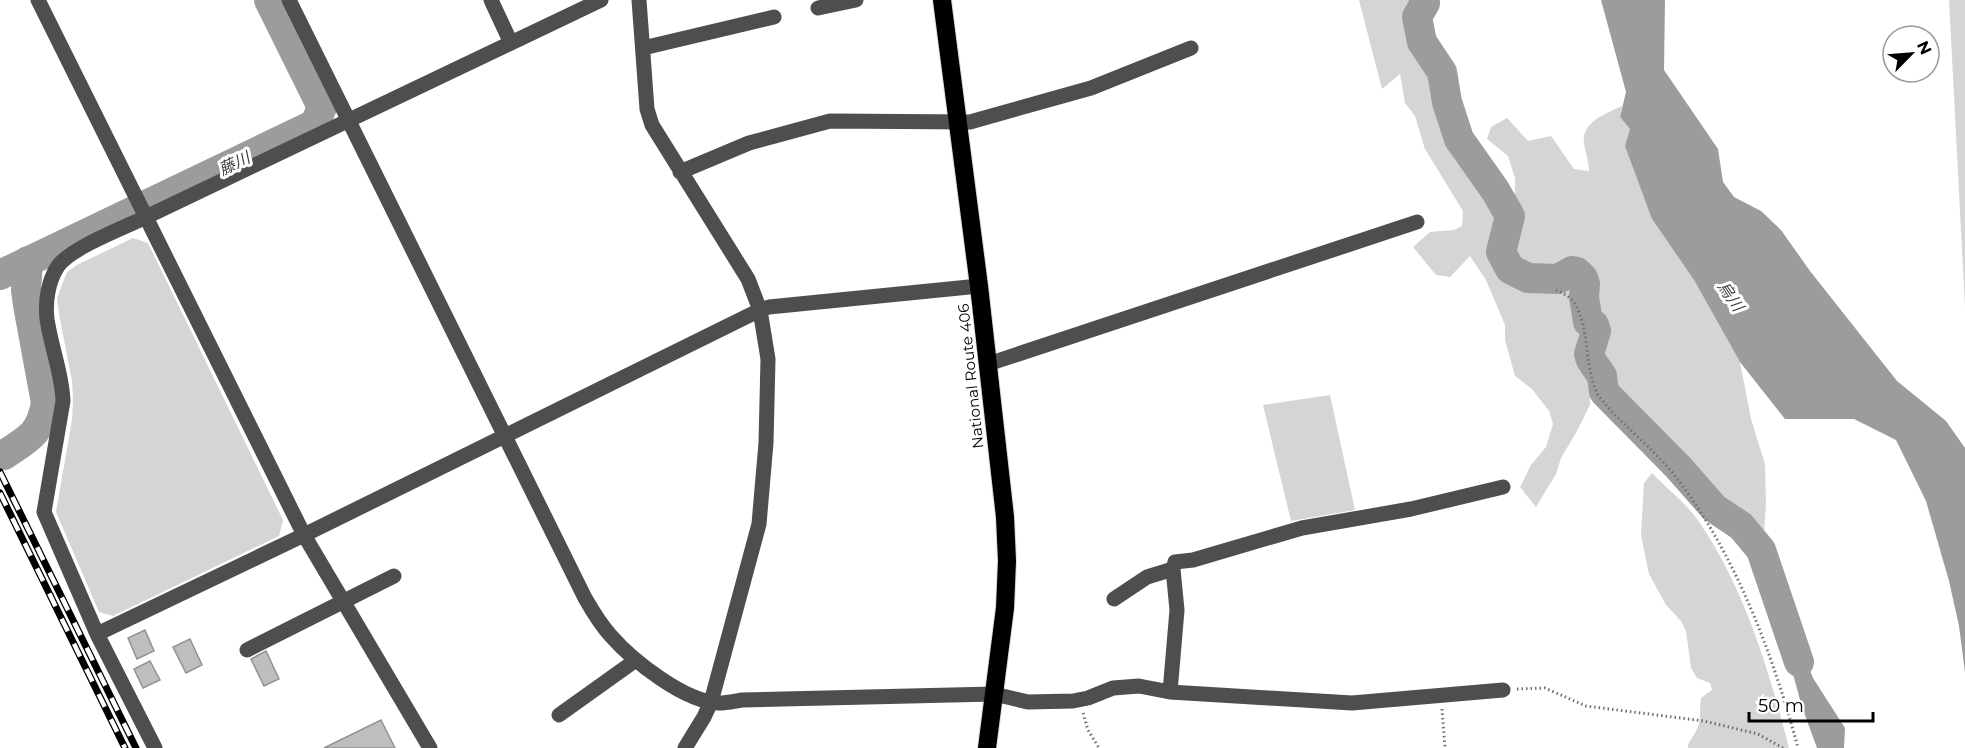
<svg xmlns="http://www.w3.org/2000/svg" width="1965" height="748" viewBox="0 0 1965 748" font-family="Montserrat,'Noto Sans JP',sans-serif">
<rect width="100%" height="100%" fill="#fff"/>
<!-- green -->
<path fill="#d5d5d5" d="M1359 0H1424L1425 3 1417 17 1422 42 1442 72 1447 102 1459 139 1495 190 1510 216 1515 207V178L1508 156 1487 139 1491 127 1507 118 1528 141 1551 136 1574 169 1589 171C1589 161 1585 152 1584 143 1581 122 1607 113 1622 106L1620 117 1630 129 1652 219 1694 280 1740 362 1751 419 1765 464 1766 504 1763 548 1744 524 1716 504 1681 464 1609 390 1600 365 1594 360 1593 354 1598 331 1597 323 1592 319 1587 296 1586 277 1579 269H1571C1559 277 1543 275 1528 276L1521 271 1527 281 1559 283 1570 276 1576 275 1581 280 1583 287 1578 331 1590 390V405L1577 431 1561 458 1556 474 1536 507 1520 487 1531 465 1546 447 1553 424 1549 411 1532 389 1515 376 1505 340V325L1486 280 1470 256 1450 277 1436 275 1413 247 1430 232 1454 230 1462 226 1463 211 1425 149 1415 116 1405 103 1400 74 1382 89Z
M1949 0H1965V307Z
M133 238 148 243 283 520 279 536 113 616 99 612 56 512 72 420 73 398 72 381 59 314 57 298 67 272 77 265Z
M1330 395 1355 510 1291 521 1263 405Z
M1652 473C1666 488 1685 502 1697 519 1744 586 1769 670 1789 748H1688C1688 740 1694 737 1697 729 1702 719 1699 709 1701 698L1712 690 1710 683 1697 678 1691 668 1686 631 1681 621 1666 605 1649 574 1641 535 1644 483Z"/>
<!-- water -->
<path fill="#9c9c9c" d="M1601 0H1665L1664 70 1718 149 1723 182 1734 197 1761 211 1781 230 1810 271 1897 381 1946 421 1965 448V672L1959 626 1949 581 1926 501 1896 440 1854 419H1785L1740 362 1694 280 1652 219 1625 146 1630 129 1620 117 1626 92Z
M1778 619 1794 629 1813 678 1845 728 1844 748H1817L1802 707Z"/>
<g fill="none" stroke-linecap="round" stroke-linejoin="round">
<!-- river -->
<path stroke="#9c9c9c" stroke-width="30" d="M1424 0 1425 3 1417 17 1422 42 1442 72 1447 102 1459 139 1495 190 1510 216 1501 252 1510 269 1528 278 1558 279 1572 271 1577 272 1583 278 1585 284 1584 297 1588 322 1594 325 1596 331 1589 354 1591 360 1602 376 1604 392 1678 467 1714 508 1741 526 1761 550 1799 662
M0 275 315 124 322 107 269 0
M4 455C29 438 40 435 46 403L28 305 26 290 28 261"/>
</g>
<!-- building -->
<path fill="#bebebe" stroke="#929292" stroke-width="1.5" d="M145 630 154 651 137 659 128 638Z
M190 639 202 665 186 673 173 647Z
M266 651 279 679 264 686 251 659Z
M150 661 160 680 143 688 134 669Z
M381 720 395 748H324Z"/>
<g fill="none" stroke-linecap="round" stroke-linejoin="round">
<defs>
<path id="highway" d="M942 0 979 286 1005 517 1007 561 1005 608 987 748"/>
</defs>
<!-- highway casing -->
<use href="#highway" stroke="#dbdbdb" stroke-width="20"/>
<!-- path -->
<path stroke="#707070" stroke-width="3" stroke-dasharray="1.5 3" stroke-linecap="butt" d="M1556 290C1563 293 1571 297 1575 304 1590 329 1584 367 1598 395 1619 423 1649 444 1671 471 1733 547 1773 654 1798 748
M1517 689 1545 688 1586 706 1704 721 1758 734 1783 748
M1442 709 1445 748
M1083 713 1088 730 1099 748"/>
<!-- minor -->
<path stroke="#4e4e4e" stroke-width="15" d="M38 0 304 535 430 748
M289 0 585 598C593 612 601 625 611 636 633 661 685 702 719 703 727 703 735 701 742 700L994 694 1028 702 1073 701 1088 698 1113 688 1139 686 1170 692 1352 703 1503 690
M491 0 511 43
M639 0 647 109 652 125 748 279 760 310 768 359 766 443 759 524 711 702 704 717 685 748
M818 8 856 0
M643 48 774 17
M680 172 749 143 830 121 970 122 1091 88 1191 48
M988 364 1417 222
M1114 599 1147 577 1173 569
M97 634 304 535 760 310 769 307 979 286
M247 650 394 576
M1170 692 1177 610 1173 569 1175 562 1193 560 1302 528 1411 509 1503 487
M559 715 636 660
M155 748 97 634 44 512 63 401C62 373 51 347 47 319 45 302 48 281 58 266 72 247 124 228 146 217L601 0"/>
<!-- highway -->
<use href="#highway" stroke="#000" stroke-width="18"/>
<defs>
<path id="rail" d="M0 472 136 748
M0 493 125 748"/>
</defs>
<!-- rail casing -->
<use href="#rail" stroke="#000" stroke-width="7"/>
<!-- rail -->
<use href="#rail" stroke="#fff" stroke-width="4.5" stroke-dasharray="14" stroke-linecap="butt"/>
</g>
<g text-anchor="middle" stroke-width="6" stroke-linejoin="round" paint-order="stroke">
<!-- street labels -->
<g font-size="15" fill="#000" stroke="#fff">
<text transform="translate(971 376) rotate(-96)" y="5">National Route 406</text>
</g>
<!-- water labels -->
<g font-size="16" font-style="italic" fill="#3d3d3d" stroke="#fff">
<text transform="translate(234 163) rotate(-26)" y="6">藤川</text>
<text transform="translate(1731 296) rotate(56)" y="6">烏川</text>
</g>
</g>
<!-- north arrow -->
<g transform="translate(1911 54) rotate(65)"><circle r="28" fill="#ffffff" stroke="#999999" stroke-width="1.5"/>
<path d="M0-4.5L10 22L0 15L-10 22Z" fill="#000000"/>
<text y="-9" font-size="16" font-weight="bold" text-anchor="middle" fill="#000000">N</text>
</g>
<!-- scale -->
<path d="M1749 712v9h124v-9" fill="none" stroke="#000000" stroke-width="3"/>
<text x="1758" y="712" font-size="18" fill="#000000" stroke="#ffffff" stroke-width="4.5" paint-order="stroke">50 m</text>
</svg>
